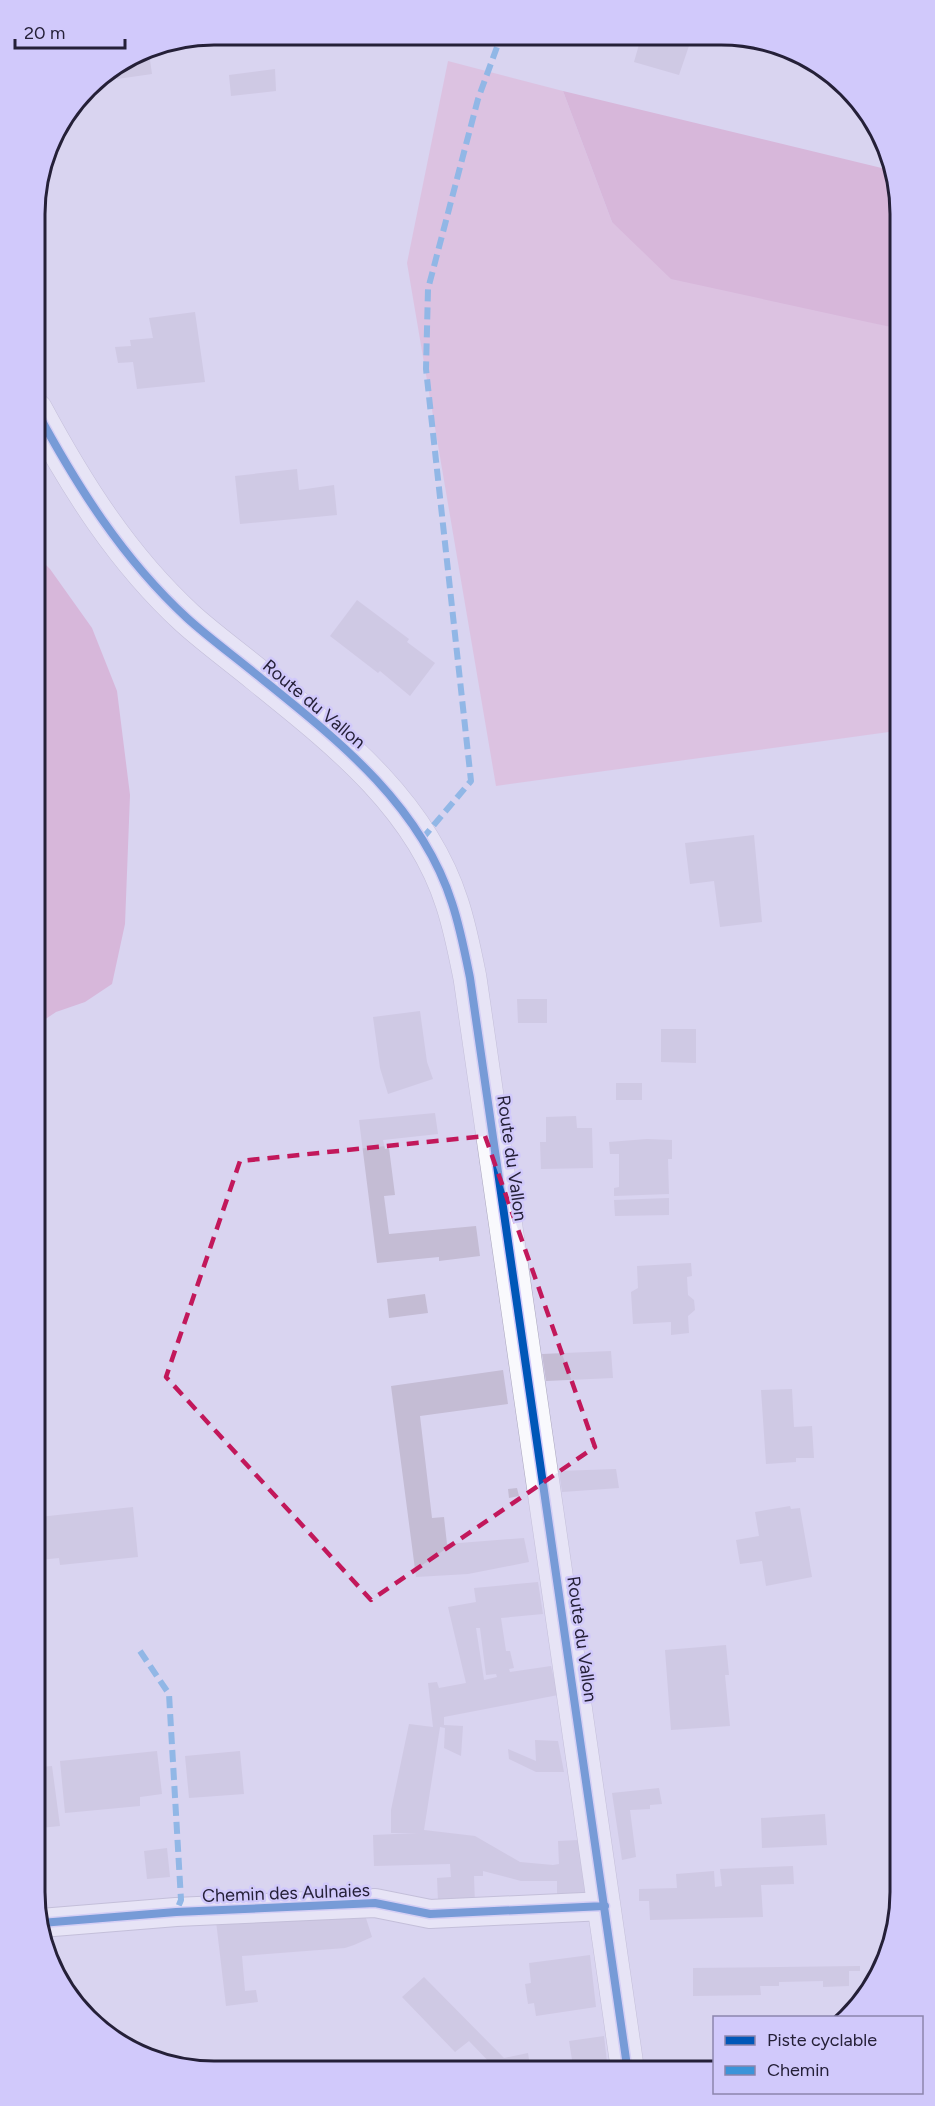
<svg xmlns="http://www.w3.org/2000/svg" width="935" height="2106" viewBox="0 0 935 2106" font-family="Figtree,sans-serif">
<rect width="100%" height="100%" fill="#d9d4f0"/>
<!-- green -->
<path fill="#dfaecf" d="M448 61 563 91 612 222 866 321 895 328 896 731 496 786 407 263Z"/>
<!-- forest -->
<path fill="#d694bf" d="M563 91 894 171 895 328 671 279 612 222Z
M36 555 50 569 92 628 117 691 130 795 125 924 112 984 85 1002 56 1012 38 1024Z"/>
<!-- building -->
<path fill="#c4bcd4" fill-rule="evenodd" d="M639 37H692L679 75 634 62 640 41H638Z
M185 40 186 49 149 53 152 74 117 79V75L99 77 146 48Z
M275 69 276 91 231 96 229 75Z
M195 312 205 382 137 389 133 362 118 363 115 347 131 346 130 340 153 338 149 318Z
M297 469 299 490 334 485 337 515 240 524 235 476Z
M357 600 409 639 407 642 435 663 410 696 380 671 378 673 330 636Z
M754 835 762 922 720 927 714 881 690 884 685 843Z
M517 999H547V1023H518Z
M420 1011 427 1062 433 1079 388 1094 380 1068 373 1017Z
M661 1029H696V1063L661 1062Z
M616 1083H642V1100H616Z
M435 1113 438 1134 383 1140 385 1149 389 1148 395 1195 384 1196 389 1234 476 1226 480 1256 439 1261V1257L377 1263 359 1120Z
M576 1116 577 1128H592L593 1168 541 1169 540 1142H546V1117Z
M647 1139 672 1140V1159H668L669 1194 614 1196V1188L619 1187V1154H610L609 1142Z
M669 1198V1215L615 1216 614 1200Z
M691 1263 692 1276 687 1277 688 1295 694 1300 695 1310 688 1316 689 1333 671 1335V1322L633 1324 631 1292 638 1288 637 1266Z
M425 1294 428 1313 389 1318 387 1299Z
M611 1351 613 1378 546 1381 542 1354Z
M503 1370 508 1404 420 1416 432 1518 444 1517 447 1544 524 1538 529 1562 468 1574 416 1577 391 1386Z
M792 1389 794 1427 812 1426 814 1458H796V1462L766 1464 761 1390Z
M616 1469 619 1488 562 1492 559 1471Z
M517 1488 519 1496 509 1498 508 1489Z
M790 1506 791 1509 800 1508 812 1577 766 1586 762 1561 740 1564 736 1540 759 1536 755 1512Z
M133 1507 138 1557 60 1565 59 1558 39 1560V1517Z
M538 1582 543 1614 501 1618 506 1651H510L514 1668 509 1669 510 1672 551 1666 558 1695 444 1717V1725L463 1726 461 1756 444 1748 445 1728 440 1727 424 1830 475 1836 520 1862 553 1865 559 1864 558 1841 579 1840 587 1895 557 1896V1881H521L483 1871V1876H474L475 1905 438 1901 437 1878 451 1877 450 1864 374 1866 373 1835 418 1833H391V1810L409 1724 433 1727 428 1683 437 1682 439 1688 466 1683 448 1607 476 1602 474 1588ZM476 1628H480L486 1675 496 1674 497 1677 484 1680Z
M726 1645 729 1675H725L730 1726 671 1730 665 1650Z
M535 1740 558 1741 564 1772H536L509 1759 508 1749 536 1761Z
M157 1751 162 1794 140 1797V1806L65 1813 60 1761Z
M240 1751 244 1794 189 1798 185 1756Z
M52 1766 60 1826 40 1828V1767Z
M659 1788 662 1804 650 1805V1809L630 1810 636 1857 622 1860 612 1793Z
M825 1814 827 1845 762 1848 761 1818Z
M167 1848 170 1877 147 1879 144 1851Z
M793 1866 794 1884 761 1885 763 1917 650 1920 649 1901H639V1889L677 1888 676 1874 714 1871 715 1887 722 1886 720 1869Z
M364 1912 372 1937 354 1945 345 1948 242 1956 245 1991 256 1990 258 2002 226 2006 216 1921Z
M590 1955 596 2007 536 2016 534 2003 528 2004 525 1984 531 1983 529 1963Z
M860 1966V1971H849V1986L823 1987V1981L779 1982V1986H760L761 1995 693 1996V1968Z
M424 1977 504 2058 528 2053 530 2066 494 2067 469 2041 455 2052 402 1997Z
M604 2036 607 2062 573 2066 569 2041Z"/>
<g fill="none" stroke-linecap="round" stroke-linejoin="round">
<defs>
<path id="street" d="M41 1923 176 1912 375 1903 430 1914 605 1906"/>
<path id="secondary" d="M36 410C77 486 122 558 187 618 209 638 234 656 257 675 335 738 420 803 452 903 460 927 465 953 470 978L627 2066"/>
</defs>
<!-- street casing -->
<use href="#street" stroke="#aaa6bd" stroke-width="30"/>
<!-- secondary casing -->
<use href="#secondary" stroke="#aaa6bd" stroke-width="34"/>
<!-- street -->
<use href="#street" stroke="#f9f9fd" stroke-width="28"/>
<!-- secondary -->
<use href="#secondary" stroke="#f9f9fd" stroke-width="33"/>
<!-- quiet -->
<path stroke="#3b94d9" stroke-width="6" stroke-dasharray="12 6" stroke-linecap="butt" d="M422 839 471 781 426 369 428 289 478 99 501 36
M140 1651 169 1694 181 1900 176 1912"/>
<defs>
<path id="cycleway" d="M36 410C77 486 122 558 187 618 209 638 234 656 257 675 335 738 420 803 452 903 460 927 465 953 470 978L627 2066
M41 1923 176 1912 375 1903 430 1914 605 1906"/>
</defs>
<!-- cycleway casing -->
<use href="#cycleway" stroke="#d1c9fb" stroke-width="11"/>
<!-- cycleway -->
<use href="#cycleway" stroke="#0057b8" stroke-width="8"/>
</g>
<!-- marked area -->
<path d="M0 0H935V2106H0ZM485 1136 595 1447 371 1600 166 1377 240 1161Z" fill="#d9d4f0" fill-opacity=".55" fill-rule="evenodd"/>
<path fill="none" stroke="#c2185b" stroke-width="4.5" stroke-dasharray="12 8" stroke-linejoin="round" d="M485 1136 595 1447 371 1600 166 1377 240 1161Z"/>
<g text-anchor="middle" stroke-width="5" stroke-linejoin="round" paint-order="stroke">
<!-- street labels -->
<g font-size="18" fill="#252038" stroke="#d1c9fb">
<text transform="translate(314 704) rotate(40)" y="6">Route du Vallon</text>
<text transform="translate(512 1158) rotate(82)" y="6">Route du Vallon</text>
<text transform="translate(582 1639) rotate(82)" y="6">Route du Vallon</text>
<text transform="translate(286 1893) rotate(-2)" y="6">Chemin des Aulnaies</text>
</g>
</g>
<!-- crop -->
<path d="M0 0H935V2106H0ZM214 45H721A169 169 0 0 1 890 214V1892A169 169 0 0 1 721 2061H214A169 169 0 0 1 45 1892V214A169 169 0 0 1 214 45Z" fill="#d1c9fb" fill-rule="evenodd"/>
<path fill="none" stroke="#252038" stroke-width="3" d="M214 45H721A169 169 0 0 1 890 214V1892A169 169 0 0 1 721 2061H214A169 169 0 0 1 45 1892V214A169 169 0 0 1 214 45Z"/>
<!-- legend -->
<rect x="713" y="2016" width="210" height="78" fill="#d1c9fb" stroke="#8c85ad" stroke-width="1.5"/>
<rect x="725" y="2036" width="30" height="9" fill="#0057b8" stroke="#8c85ad" stroke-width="1.5"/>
<text x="767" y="2046" font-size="18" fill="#252038">Piste cyclable</text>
<rect x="725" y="2066" width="30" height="9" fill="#3b94d9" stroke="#8c85ad" stroke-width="1.5"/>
<text x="767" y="2076" font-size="18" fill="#252038">Chemin</text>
<!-- scale -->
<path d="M15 39v9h110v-9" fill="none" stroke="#252038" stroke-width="3"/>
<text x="24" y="39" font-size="18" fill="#252038" stroke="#d1c9fb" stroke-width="4.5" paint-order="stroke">20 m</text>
</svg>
